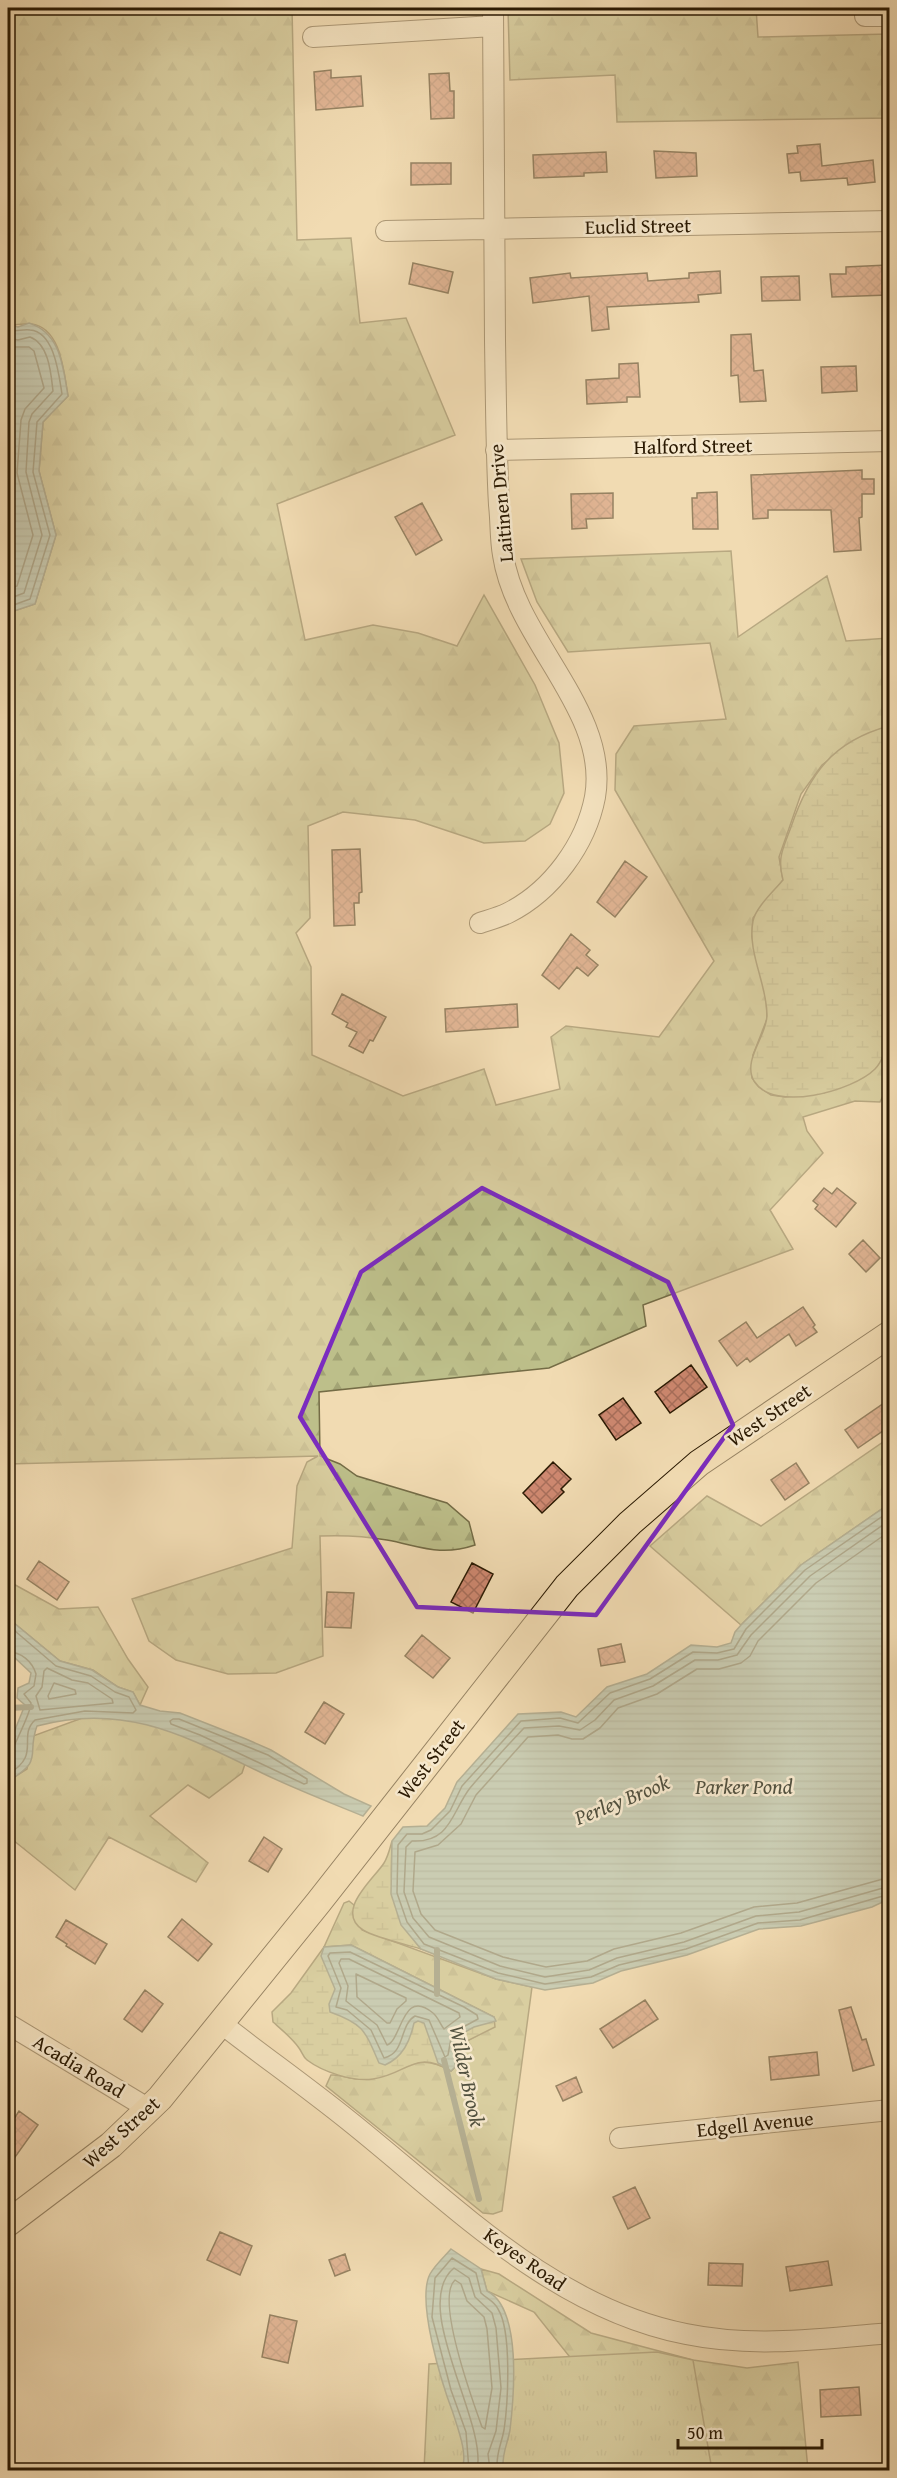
<svg xmlns="http://www.w3.org/2000/svg" width="897" height="2478" viewBox="0 0 897 2478" font-family="'Gentium Book Plus',serif">
<defs>
<pattern id="forest-firs" width="22" height="20" patternUnits="userSpaceOnUse" patternTransform="scale(1.5)"><rect width="22" height="20" fill="#bdbf8a"/><path d="M5 1l3.5 6h-7zM16 11l3.5 6h-7z" fill="#a3a475"/></pattern>
<pattern id="wetland-marsh" width="20" height="14" patternUnits="userSpaceOnUse" patternTransform="scale(1.5)"><rect width="20" height="14" fill="#bdbf8a"/><path d="M1 5h8M5 5V1M11 12h8M15 12V8" fill="none" stroke="#a3a475"/></pattern>
<pattern id="park-tufts" width="24" height="20" patternUnits="userSpaceOnUse" patternTransform="scale(1.5)"><rect width="24" height="20" fill="#bdbf8a"/><path d="M3 7l-1-3M5 7V3M7 7l1-3M15 17l-1-3M17 17v-4M19 17l1-3" fill="none" stroke="#a3a475"/></pattern>
<pattern id="water-rules" width="6" height="5" patternUnits="userSpaceOnUse" patternTransform="scale(1.5)"><rect width="6" height="5" fill="#9bbab1"/><path d="M0 2.5h6" fill="none" stroke="#869f97"/></pattern>
<pattern id="building-cross-hatch" width="8" height="8" patternUnits="userSpaceOnUse" patternTransform="scale(1.5)"><rect width="8" height="8" fill="#ce8870"/><path d="M0 0l8 8M0 8l8-8" fill="none" stroke="#a76e5a"/></pattern>
</defs>
<rect width="100%" height="100%" fill="#f1dbb2"/>
<filter id="stains"><feTurbulence type="fractalNoise" baseFrequency=".00333" numOctaves="4"/><feColorMatrix values="0 0 0 0 .2 0 0 0 0 .09 0 0 0 0 .02 0 0 0 .5 -.17"/></filter>
<radialGradient id="worn" r=".72"><stop offset=".6" stop-color="#630" stop-opacity="0"/><stop offset="1" stop-color="#630" stop-opacity=".3"/></radialGradient>
<!-- forest -->
<path fill="url(#forest-firs)" stroke="#746c46" stroke-width="1.5" d="M8 8H292L297 240 351 238 360 323 406 318 455 435 277 504 305 640 373 625 418 633 457 646 484 595 535 685 559 743 564 793 550 824 525 841 484 843 415 820 343 812 308 826 310 918 296 933 311 967 312 1055 403 1096 484 1069 496 1105 560 1089 551 1037 566 1026 659 1037 714 961 615 790 616 754 634 726 726 719 710 643 568 652 537 602 521 559 731 551 738 637 827 576 846 641 889 638V726L857 739 822 765 801 794 779 857 783 880 753 918 752 937 766 995 767 1019 753 1055 752 1078 759 1087 771 1095 785 1097 824 1093 886 1050 889 1036V1084L880 1102 855 1101 803 1117 807 1131 823 1153 770 1210 793 1249 643 1305 646 1326 549 1368 319 1392 320 1456 340 1464 357 1476 447 1503 469 1522 475 1545C440 1557 420 1546 387 1540 364 1536 342 1535 320 1536L323 1656 276 1673 228 1674 176 1660 149 1641 132 1599 292 1548 297 1486 307 1462 318 1456 8 1464V613L35 604 56 535 39 471 43 422 68 396C64 373 61 327 31 324 23 323 17 326 8 324Z
M756 8 758 37 889 34V118L617 122 615 75 510 80 508 9Z
M889 1438V1504L801 1565 741 1625 650 1546 707 1496 761 1526Z
M8 1581 59 1609 98 1607 128 1659 148 1687 140 1705 133 1692 118 1687 93 1670 60 1661 8 1618Z
M85 1717C99 1718 114 1717 128 1719 169 1723 209 1746 245 1764L242 1773 209 1798 188 1785 150 1816 208 1863 196 1882 109 1837 75 1890 8 1836V1781L27 1769 33 1736Z
M349 1901 354 1905V1918L362 1930 496 1979 532 1987 502 2211 493 2214 483 2213 326 2086 331 2075C341 2074 349 2079 358 2079 398 2077 413 2048 451 2071L455 2067 459 2045 476 2036 324 1947 344 1903Z
M481 2269 499 2274 591 2333 693 2360 747 2368 798 2362 808 2470H660L534 2312 487 2291Z"/>
<!-- wetland -->
<path fill="url(#wetland-marsh)" stroke="#746c46" stroke-width="1.5" d="M889 726 890 1036C887 1047 883 1061 875 1069 853 1091 774 1113 754 1081 742 1060 767 1036 767 1015 767 984 747 952 753 921 756 907 774 891 783 880 777 857 783 849 791 827 809 774 833 741 889 726Z
M392 1841C391 1891 388 1908 421 1949 407 1945 374 1937 363 1930 334 1911 374 1879 384 1863 388 1857 390 1848 392 1841Z
M351 1945 494 2017 495 2027 459 2045 455 2067 451 2071C414 2049 408 2074 373 2079 353 2082 323 2072 307 2060 303 2057 302 2052 299 2048 292 2038 282 2030 273 2022L272 2012 291 1993 324 1947Z"/>
<!-- park -->
<path fill="url(#park-tufts)" stroke="#746c46" stroke-width="1.5" d="M657 2352 693 2360 712 2470H424L429 2364Z"/>
<!-- water -->
<path fill="url(#water-rules)" stroke="#6e7a6b" stroke-width="1.5" d="M29 323C61 333 63 367 68 396L43 422 39 471 56 535 35 604 8 613V324L18 327Z
M889 1504V1899L872 1907 801 1926 759 1929 687 1955 621 1971 593 1983 545 1990 496 1979 421 1949 401 1925 391 1894 392 1841 403 1827 427 1826 445 1808 457 1782 518 1714 561 1712 576 1717 607 1687 647 1674 691 1645 717 1647 731 1643 735 1632 741 1625 801 1565Z
M8 1618 60 1661 92 1670 118 1687 133 1692 140 1705 160 1711 180 1713 246 1739 271 1750 344 1794 371 1806 363 1816C329 1802 295 1789 262 1773 185 1736 124 1702 37 1726 26 1755 45 1760 8 1781V1747L25 1705 17 1698 18 1688 29 1683 31 1673 15 1658H8Z
M351 1945 494 2017 496 2021 474 2027 456 2037 455 2067 451 2071 438 2063 424 2023 418 2021 414 2023C410 2041 403 2057 385 2065L379 2063C365 2031 364 2024 330 2012L329 2004 335 1989 321 1956 324 1947Z
M451 2249 481 2269 487 2291C522 2308 514 2396 510 2430 507 2447 502 2451 503 2470H462C468 2454 458 2429 453 2413 442 2384 416 2301 430 2274 435 2265 444 2257 451 2249Z"/>
<g fill="none" stroke-linecap="round" stroke-linejoin="round">
<!-- shore -->
<path stroke="#626a5a" stroke-width="1.5" d="M8 330C17 332 22 329 30 330 55 332 59 376 62 394L37 422 33 472 50 535 30 599 8 607
M8 338 18 340 30 337C49 344 51 374 53 391L32 414 29 422 26 472 42 535 24 593 8 599
M8 347H29L34 351 44 388 25 409 21 420 17 473 33 535 17 586 8 589
M890 1511 805 1570 746 1629 734 1649 717 1653 693 1652 650 1679 610 1693 578 1723 560 1718 521 1721 462 1786 450 1811 431 1830 422 1834H407L398 1845 397 1893 407 1922 424 1944 498 1973 545 1984 591 1977 619 1965 686 1949 758 1923 800 1920 890 1894
M890 1520 810 1576 751 1635 737 1655 718 1660H695L653 1686 614 1700 595 1720 580 1730 559 1726 524 1728C506 1747 487 1768 470 1788 452 1811 451 1843 412 1841L406 1847 404 1892 413 1918 429 1937 500 1966 545 1977 589 1970 617 1958 684 1942 756 1916 799 1912 890 1886
M890 1531 816 1583 758 1641 750 1656 741 1663 719 1669H697L657 1694 618 1708 600 1728 583 1739H572L558 1735 528 1737 476 1795 461 1824 438 1845 415 1852 413 1891 421 1914 435 1930 503 1957 546 1967 587 1961 614 1949 681 1933 754 1907 797 1903 890 1877
M8 1625 56 1666 91 1676 115 1692 129 1697 136 1710 133 1713 85 1711 35 1720C17 1737 42 1755 8 1774
M8 1652C21 1652 32 1661 36 1674L34 1686 24 1694 31 1703C31 1711 19 1735 15 1744L8 1747
M47 1668 72 1680 88 1683 112 1699 113 1703 40 1710 36 1696 42 1687 44 1671Z
M54 1683 75 1690 76 1694 49 1699 48 1696Z
M173 1719H179L268 1755 307 1779V1783L304 1784 200 1735 171 1724 170 1721Z
M330 1953 350 1952 464 2007 477 2015 478 2019 452 2033 448 2055 445 2057 429 2020 415 2016C399 2025 406 2053 384 2058L371 2030 347 2010 336 2007 341 1988 328 1956Z
M341 1959H349L459 2013 460 2017 444 2029C440 2024 438 2017 433 2013 402 1987 402 2040 387 2045L377 2025 346 2001 348 1986 339 1963Z
M356 1974 406 1998V2001L397 2009 390 2023H387L357 1997Z
M455 2280 461 2284 467 2301 484 2317 487 2329 492 2388 485 2429 482 2427C473 2402 435 2298 455 2280Z
M469 2470 466 2432 451 2390 432 2317 435 2278 452 2258 476 2273 481 2293C487 2299 494 2301 498 2309 512 2331 508 2403 504 2430 501 2446 496 2452 497 2470
M477 2470C488 2422 409 2305 454 2268L469 2278 475 2297 492 2313 496 2328 501 2388 496 2431 488 2454 490 2470"/>
<!-- stream -->
<path stroke="#6e7a6b" stroke-width="6" d="M8 1708 31 1707
M437 1950V1994
M444 2060 479 2199"/>
</g>
<!-- building -->
<path fill="url(#building-cross-hatch)" stroke="#2a1902" stroke-width="1.5" d="M331 70V78L361 76 363 106 316 110 314 72Z
M449 73 450 91H454V118L431 119 429 74Z
M820 144 822 166 873 160 875 182 848 185 847 178 801 181 800 172 789 173 787 154 798 153 797 146Z
M654 151 696 153 697 176 656 178Z
M606 152 607 172 584 173V176L534 178 533 155Z
M411 163H451V184L411 185Z
M413 263 453 272 448 293 409 284Z
M887 265 888 295 832 297 830 274H846V267Z
M720 271 721 293 698 295 699 302 607 307 609 329 592 331 589 296 533 303 530 278 570 273 571 278 647 273 648 281 689 278V273Z
M799 276 800 300 762 301 761 277Z
M751 334 754 371 763 370 766 401 740 402 738 375 731 376V335Z
M638 363 640 397H627V402L587 404 586 380 619 378V364Z
M856 366 857 391 822 393 821 367Z
M862 470V479H874V494H862V517L859 518 861 550 834 552 831 510H768V518L753 519 751 475Z
M717 492 718 529H693L692 498H697V493Z
M613 493V518L586 519 587 528 572 529 571 494Z
M422 503 442 540 416 555 395 517Z
M360 849 362 892 359 893V903H354L355 925 334 926 332 850Z
M625 861 647 877 615 917 597 902Z
M571 934 590 950 586 955 598 965 588 976 577 967 559 989 542 975Z
M342 994 386 1017 373 1041 370 1040 363 1053 349 1046 357 1032 346 1027 348 1023 332 1014Z
M517 1004 518 1027 446 1032 445 1009Z
M824 1188 832 1194 837 1188 856 1203 836 1227 815 1209 818 1205 813 1201Z
M863 1240 880 1258 866 1272 849 1254Z
M803 1307 815 1325 813 1327 817 1332 796 1346 789 1334 750 1362 747 1358 737 1366 719 1341 746 1322 757 1338Z
M691 1365 707 1387 670 1413 655 1392Z
M623 1398 641 1423 616 1440 599 1415Z
M890 1399V1426L858 1448 845 1430Z
M553 1462 571 1479 561 1489 564 1492 542 1513 523 1493Z
M796 1463 809 1483 785 1500 771 1480Z
M39 1561 69 1582 57 1600 27 1579Z
M472 1563 493 1574 473 1613 451 1602Z
M327 1592 354 1593 351 1628 325 1627Z
M422 1635 450 1658 433 1678 405 1656Z
M621 1644 625 1662 601 1666 598 1649Z
M324 1702 344 1714 325 1744 305 1732Z
M264 1837 282 1849 268 1872 249 1861Z
M182 1919 212 1944 198 1961 168 1937Z
M66 1920 107 1944 95 1964 66 1946 67 1944 56 1937Z
M145 1990 163 2004 142 2032 124 2019Z
M645 2000 658 2019 613 2048 600 2029Z
M851 2007 862 2040 866 2039 874 2065 853 2071 839 2010Z
M817 2052 819 2075 771 2080 769 2057Z
M576 2077 582 2092 563 2101 556 2086Z
M19 2111 38 2125 8 2167V2128Z
M635 2187 650 2218 628 2229 613 2197Z
M220 2232 252 2246 240 2275 207 2260Z
M345 2254 350 2270 335 2276 329 2260Z
M828 2261 832 2285 790 2291 786 2267Z
M709 2263 743 2264 742 2286 708 2285Z
M270 2315 297 2321 288 2363 262 2357Z
M859 2387 861 2415 821 2417 820 2390Z"/>
<g fill="none" stroke-linecap="round" stroke-linejoin="round">
<defs>
<path id="minor" d="M865 16H890
M313 37 493 26
M386 231 890 221
M496 450 890 441
M480 923C489 920 500 917 508 913 552 891 586 844 595 797 610 711 516 641 503 555 500 539 501 522 499 505 496 451 496 396 495 341 494 230 494 119 493 8
M8 2024 149 2109
M222 2024C263 2056 307 2087 348 2120 451 2202 552 2308 686 2334 754 2348 821 2339 890 2333
M620 2138 890 2110"/>
<path id="major" d="M8 2223 111 2145 160 2098 318 1903 567 1586 630 1523 699 1463 890 1334"/>
</defs>
<!-- minor casing -->
<use href="#minor" stroke="#5c4a2e" stroke-width="22"/>
<!-- major casing -->
<use href="#major" stroke="#2a1902" stroke-width="28"/>
<!-- minor -->
<use href="#minor" stroke="#f6e8cd" stroke-width="20"/>
<!-- major -->
<use href="#major" stroke="#f1dbb2" stroke-width="26"/>
</g>
<!-- marked area -->
<path d="M0 0H897V2478H0ZM482 1188 668 1282 733 1425 596 1615 417 1607 300 1417 361 1272Z" fill="#f1dbb2" fill-opacity=".55" fill-rule="evenodd"/>
<path fill="none" stroke="#7b2cbf" stroke-width="4.5" stroke-linejoin="round" d="M482 1188 668 1282 733 1425 596 1615 417 1607 300 1417 361 1272Z"/>
<g text-anchor="middle" stroke-width="5" stroke-linejoin="round" paint-order="stroke">
<!-- street labels -->
<g font-size="20" fill="#2a1902" stroke="#f6e8cd">
<text transform="translate(638 226) rotate(-1)" y="7">Euclid Street</text>
<text transform="translate(693 446) rotate(-1)" y="7">Halford Street</text>
<text transform="translate(501 503) rotate(-95)" y="7">Laitinen Drive</text>
<text transform="translate(769 1415) rotate(-34)" y="7">West Street</text>
<text transform="translate(431 1759) rotate(-52)" y="7">West Street</text>
<text transform="translate(79 2066) rotate(31)" y="7">Acadia Road</text>
<text transform="translate(755 2124) rotate(-6)" y="7">Edgell Avenue</text>
<text transform="translate(121 2132) rotate(-42)" y="7">West Street</text>
<text transform="translate(525 2259) rotate(35)" y="7">Keyes Road</text>
</g>
<!-- water labels -->
<g font-size="21" font-style="italic" fill="#52513f" stroke="#f6e8cd">
<text x="744" y="1794">Parker Pond</text>
<text transform="translate(622 1800) rotate(-22)" y="7">Perley Brook</text>
<text transform="translate(467 2076) rotate(78)" y="7">Wilder Brook</text>
</g>
</g>
<!-- margin -->
<rect width="897" height="2478" fill="none" stroke="#f1dbb2" stroke-width="30"/>
<rect x="9" y="9" width="879" height="2460" fill="none" stroke="#2a1902" stroke-width="3"/>
<rect x="15" y="15" width="867" height="2448" fill="none" stroke="#2a1902" stroke-width="1.5"/>
<!-- scale -->
<path d="M678 2439v9h144v-9" fill="none" stroke="#2a1902" stroke-width="3"/>
<text x="687" y="2439" font-size="18" fill="#2a1902" stroke="#f6e8cd" stroke-width="4.5" paint-order="stroke">50 m</text>
<rect width="100%" height="100%" filter="url(#stains)"/>
<rect width="100%" height="100%" fill="url(#worn)"/>
</svg>
